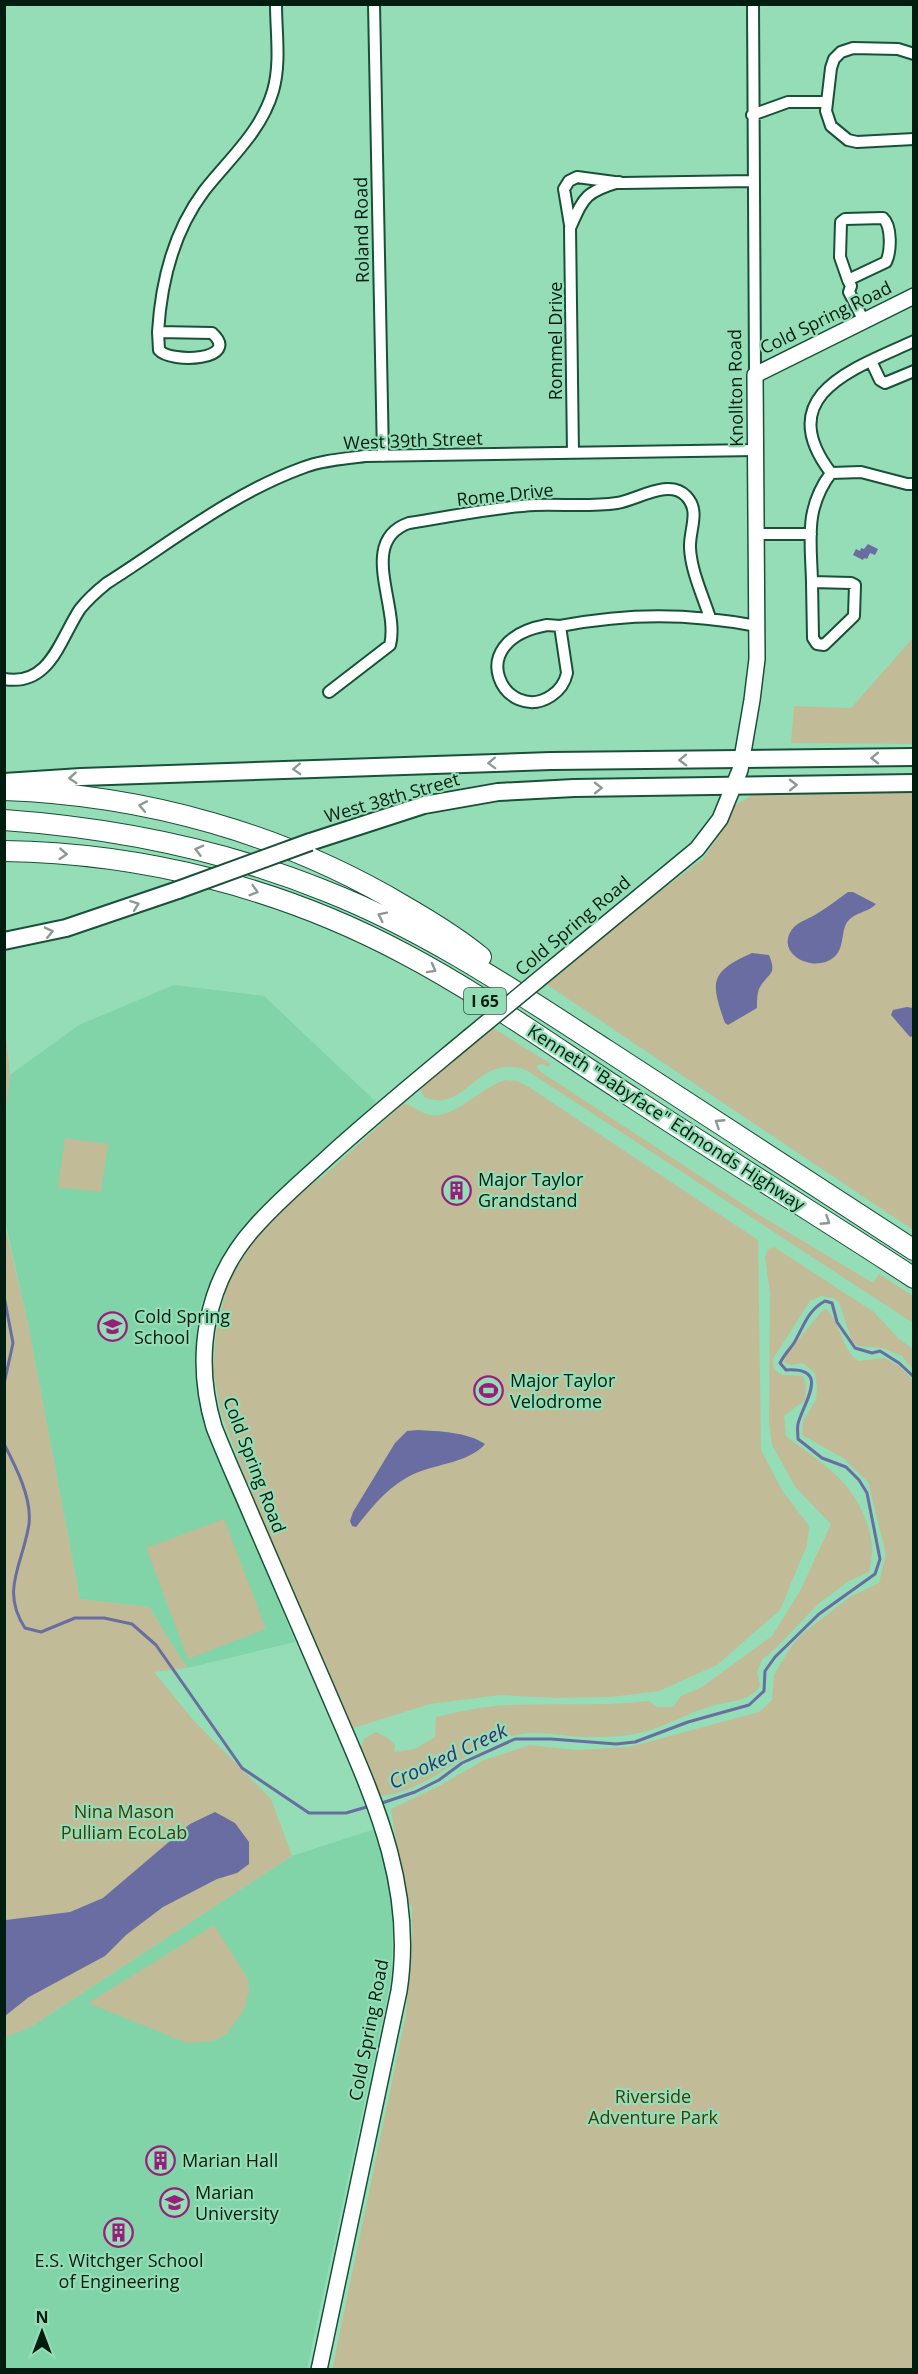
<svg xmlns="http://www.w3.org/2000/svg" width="918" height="2374" viewBox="0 0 918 2374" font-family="'Open Sans',sans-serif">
<rect width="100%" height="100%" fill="#94ddb6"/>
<!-- built -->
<path fill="#81d3a8" d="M174 985 264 996 376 1102 249 1222 215 1271 201 1304 196 1335 195 1377 205 1418 295 1642 187 1668 149 1607 80 1599 27 1319 5 1221 4 1119 10 1075 79 1025Z
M375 1829 394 1896 391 1978 307 2369H5L4 2037 29 2028 292 1856Z"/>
<!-- green -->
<path fill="#c1bc97" d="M913 638V744L791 743 794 706 851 708Z
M913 789V1230L546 984 647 901 703 859 720 834 735 805 756 793Z
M5 1027 10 1075 5 1119H4Z
M493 1028 551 1064 548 1067 542 1064 538 1065 537 1068 541 1072 761 1216 873 1283 879 1274 913 1296V1323L526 1070C477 1052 466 1115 424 1097L420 1088Z
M505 1080 517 1081 529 1087 758 1240 761 1450 782 1490 809 1526 807 1545 780 1610 717 1665 659 1691 611 1697 555 1698 500 1695 430 1704 350 1729 256 1507 221 1412 213 1371 216 1332 228 1282 255 1239 293 1199 326 1174 404 1103C412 1106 422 1113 430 1115 455 1119 481 1087 505 1080Z
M65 1138 108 1144 101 1192 58 1187Z
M4 1221 27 1319 80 1599 149 1607 187 1668 154 1672 194 1721 271 1799 292 1856 29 2028 5 2037Z
M774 1247 874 1312 898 1338 913 1349V1370L902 1356 883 1348 858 1346 852 1341 839 1302 833 1298 821 1296 810 1301 773 1359 774 1369 782 1375 803 1376 806 1386 805 1400 784 1416 786 1436C818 1462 849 1476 865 1518 873 1539 874 1550 869 1572L849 1581 818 1604 778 1646 762 1660 757 1672 760 1686C750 1702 728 1701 711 1706 688 1713 666 1726 643 1732 629 1736 612 1737 598 1737 571 1739 543 1729 516 1735 466 1746 431 1791 380 1796L358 1751 365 1738 376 1732 388 1738 395 1745 394 1752 415 1749 435 1737 436 1717C456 1712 475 1708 496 1706 547 1702 598 1707 649 1701L657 1707H673L681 1696 702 1687 772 1636 801 1589 831 1524 796 1488 772 1445 769 1422 770 1293 765 1257 768 1249Z
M826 1309C841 1323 841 1348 858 1361L885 1358 900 1367 913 1380V2369L332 2370 406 2014 412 1934V1906L406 1905 391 1809 441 1785 482 1761 529 1745 577 1750 629 1747 759 1712 772 1700 774 1675 790 1648 802 1634 850 1597 879 1583 886 1554 868 1482 843 1458 802 1435 803 1421 816 1400 817 1388 815 1373 803 1363 791 1365 784 1362 786 1355 822 1311Z
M224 1519 266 1629 188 1659 146 1548Z
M214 1925 248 1979 249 1991 244 2010 227 2034 213 2041 187 2043 88 2003Z"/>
<!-- water -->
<path fill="#696da1" d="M868 544 878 549 875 555 870 553 867 559 864 558 863 560 853 555 856 549 860 551 861 548 864 549Z
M848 892H853L876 904C868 913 853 912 846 924 841 935 844 950 833 958 812 974 772 952 794 927 800 921 811 918 818 913 828 907 838 899 848 892Z
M752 953 769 955C778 976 767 973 759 989 757 994 757 1002 757 1008L728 1025 725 1023C710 981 710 972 752 953Z
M907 1007 913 1008V1036L910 1037 891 1015 893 1010Z
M418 1430C438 1431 468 1432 485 1444 470 1462 437 1464 416 1473 389 1485 374 1505 356 1527L352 1526 350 1521 353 1512 395 1443 407 1431Z
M215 1812 235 1823 249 1842V1864L237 1873 217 1879 163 1907 126 1935 105 1956 29 1997 5 2016 6 1920 70 1912 103 1898 190 1824Z"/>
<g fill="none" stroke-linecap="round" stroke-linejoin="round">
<!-- stream -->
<path stroke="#696da1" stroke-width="3" d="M4 1296 13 1343 4 1384
M4 1444C16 1467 32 1498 29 1524 23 1564 0 1590 25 1628L41 1632 75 1618H104L132 1624 156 1645 242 1768 309 1813H346L370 1806
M379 1804 415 1792 439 1780 462 1763 515 1739H551L616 1744 635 1742 688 1722 749 1705 764 1691 765 1671 775 1657 819 1614 875 1574 880 1559 867 1493 859 1480 846 1467 822 1458 798 1439C798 1434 797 1429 798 1424 803 1403 832 1367 786 1370L780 1363C784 1355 789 1350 794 1343 804 1326 807 1311 825 1301L832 1303 837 1322 855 1348 872 1353 880 1351 899 1363 914 1377"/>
<defs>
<path id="street" d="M374 4 383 456
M753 4 755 375
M914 54 898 49 853 48 841 52 834 59 831 68 826 111 831 126 848 140 857 142 914 139
M752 115 788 102H827
M883 218C892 226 891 252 886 262L848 280 840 257 841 222 845 219Z
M570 225 564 189 569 181 577 177 622 183 753 181
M848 280 851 286 849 292 864 321
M158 332C161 283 174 231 204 191 229 159 261 132 273 91 281 63 276 33 276 4
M158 332 212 333C242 360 171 364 159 350Z
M871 361 880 380 885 383 914 371
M573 453 570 228C584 197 585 192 619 182
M831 473C771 394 856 368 914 341
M831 473 861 472 907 484H914
M756 534H811
M812 582 851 583 855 585 854 616 824 645 817 644 813 638Z
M812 582C811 540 804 509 831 473
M547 625 560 626 567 673C565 683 560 690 551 696 506 725 459 641 547 625Z
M560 626C629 613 688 613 757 626
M4 679C50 687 60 639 80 609 88 599 97 591 107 583 170 543 231 494 302 468 322 460 344 459 365 456L756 450
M329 692 390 645C400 607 357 541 409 523 450 517 493 507 535 505 562 504 590 507 617 503 637 500 669 478 686 496 701 511 689 530 690 548 691 571 703 596 710 618"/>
<path id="secondary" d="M578 947 697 849 720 819 740 770 752 700 757 659 755 375 914 296
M319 2370 399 1991C416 1880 369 1789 327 1690 302 1633 278 1576 253 1519 240 1488 226 1458 214 1427 193 1357 205 1282 255 1227 277 1202 302 1181 327 1158 373 1116 421 1077 469 1037"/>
<path id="primary" d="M4 782 81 777 551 761 914 757
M310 842 424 805 498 792 574 788 914 783
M4 941 66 928 178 890"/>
<path id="highway" d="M4 790C146 795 284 834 406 907 432 922 458 938 481 957
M4 820C116 828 225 850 328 892 429 932 518 993 608 1051 710 1117 812 1183 914 1250
M4 851C143 853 281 888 403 953 483 995 557 1049 633 1098 726 1159 821 1217 914 1278"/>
</defs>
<!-- street casing -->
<use href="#street" stroke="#185137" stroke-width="14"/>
<!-- secondary casing -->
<use href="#secondary" stroke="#185137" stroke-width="18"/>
<!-- primary casing -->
<use href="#primary" stroke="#185137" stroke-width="20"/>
<!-- highway casing -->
<use href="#highway" stroke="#185137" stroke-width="22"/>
<!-- street -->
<use href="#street" stroke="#fff" stroke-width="10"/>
<!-- secondary -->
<use href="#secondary" stroke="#fff" stroke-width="15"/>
<!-- primary -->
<use href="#primary" stroke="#fff" stroke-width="16"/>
<!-- highway -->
<use href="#highway" stroke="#fff" stroke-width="20"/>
<defs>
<path id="secondary-bridge" d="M469 1037 578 947"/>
<path id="primary-bridge" d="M178 890 310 842"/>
</defs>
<!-- secondary-bridge casing -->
<use href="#secondary-bridge" stroke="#185137" stroke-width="18" stroke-linecap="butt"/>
<!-- primary-bridge casing -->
<use href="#primary-bridge" stroke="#185137" stroke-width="20" stroke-linecap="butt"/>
<!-- secondary-bridge -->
<use href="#secondary-bridge" stroke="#fff" stroke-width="15"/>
<!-- primary-bridge -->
<use href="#primary-bridge" stroke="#fff" stroke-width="16"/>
</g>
<!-- one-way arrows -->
<defs><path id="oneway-chevron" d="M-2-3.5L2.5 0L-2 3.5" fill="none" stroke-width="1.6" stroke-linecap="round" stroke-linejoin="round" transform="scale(1.5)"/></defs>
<g stroke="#8c9993">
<use href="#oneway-chevron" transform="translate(875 758) rotate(179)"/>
<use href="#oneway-chevron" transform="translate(683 760) rotate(179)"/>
<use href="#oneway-chevron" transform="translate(492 763) rotate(178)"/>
<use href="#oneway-chevron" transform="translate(297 769) rotate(178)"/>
<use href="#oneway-chevron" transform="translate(73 778) rotate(176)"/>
<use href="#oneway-chevron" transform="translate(793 785) rotate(-1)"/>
<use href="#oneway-chevron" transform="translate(598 788) rotate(-1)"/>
<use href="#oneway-chevron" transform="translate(143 806) rotate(-169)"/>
<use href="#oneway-chevron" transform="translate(199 850) rotate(-165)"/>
<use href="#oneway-chevron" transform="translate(63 854) rotate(4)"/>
<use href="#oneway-chevron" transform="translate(254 891) rotate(17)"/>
<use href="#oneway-chevron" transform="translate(135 905) rotate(-20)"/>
<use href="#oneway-chevron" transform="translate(382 916) rotate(-154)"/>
<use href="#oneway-chevron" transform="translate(49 932) rotate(-13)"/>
<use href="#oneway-chevron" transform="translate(432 969) rotate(29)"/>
<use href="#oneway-chevron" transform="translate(719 1123) rotate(-147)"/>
<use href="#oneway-chevron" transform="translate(826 1221) rotate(33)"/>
</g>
<!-- icons -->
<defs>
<symbol id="building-ring" viewBox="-11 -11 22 22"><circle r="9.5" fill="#94ddb6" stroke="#971f7a" stroke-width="1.5"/><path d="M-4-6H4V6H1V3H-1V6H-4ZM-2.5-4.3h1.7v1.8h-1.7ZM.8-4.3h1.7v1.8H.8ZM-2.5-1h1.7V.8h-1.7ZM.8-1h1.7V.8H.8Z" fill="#971f7a"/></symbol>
<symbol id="school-ring" viewBox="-11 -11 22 22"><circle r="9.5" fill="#94ddb6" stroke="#971f7a" stroke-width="1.5"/><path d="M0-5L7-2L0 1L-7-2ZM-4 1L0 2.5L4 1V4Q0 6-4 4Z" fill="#971f7a"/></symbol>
<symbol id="stadium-ring" viewBox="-11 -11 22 22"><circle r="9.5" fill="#94ddb6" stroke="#971f7a" stroke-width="1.5"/><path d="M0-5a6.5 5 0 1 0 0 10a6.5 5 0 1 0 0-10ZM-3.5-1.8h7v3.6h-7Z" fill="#971f7a"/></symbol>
<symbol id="university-ring" viewBox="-11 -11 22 22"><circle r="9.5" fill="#94ddb6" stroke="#971f7a" stroke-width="1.5"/><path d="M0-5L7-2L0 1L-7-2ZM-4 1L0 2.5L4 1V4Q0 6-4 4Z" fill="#971f7a"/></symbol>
</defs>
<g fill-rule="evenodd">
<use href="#building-ring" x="440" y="1174" width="33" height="33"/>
<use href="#school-ring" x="96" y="1310" width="33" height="33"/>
<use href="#stadium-ring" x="472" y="1374" width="33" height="33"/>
<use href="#building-ring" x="144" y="2144" width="33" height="33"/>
<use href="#university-ring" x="158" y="2186" width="33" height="33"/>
<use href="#building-ring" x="102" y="2216" width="33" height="33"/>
</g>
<g text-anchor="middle" stroke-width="4.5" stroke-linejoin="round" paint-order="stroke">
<!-- shield labels -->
<rect fill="#94ddb6" stroke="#2c5741" stroke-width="1.5" x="464" y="988" width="42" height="26" rx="4.5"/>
<g font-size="16" font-weight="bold" fill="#001d0f">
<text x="485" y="1007">I 65</text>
</g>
<!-- street labels -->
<g font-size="18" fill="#001d0f" stroke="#94ddb6">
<text transform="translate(362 230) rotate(-91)" y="6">Roland Road</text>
<text transform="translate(826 318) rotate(-26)" y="6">Cold Spring Road</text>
<text transform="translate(556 341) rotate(-90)" y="6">Rommel Drive</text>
<text transform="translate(736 388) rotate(-91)" y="6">Knollton Road</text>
<text transform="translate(413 441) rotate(-2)" y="6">West 39th Street</text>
<text transform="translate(505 495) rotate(-6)" y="6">Rome Drive</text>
<text transform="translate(392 798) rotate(-16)" y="6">West 38th Street</text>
<text transform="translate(573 926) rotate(-40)" y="6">Cold Spring Road</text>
<text transform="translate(666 1118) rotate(33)" y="6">Kenneth "Babyface" Edmonds Highway</text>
<text transform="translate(254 1465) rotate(69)" y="6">Cold Spring Road</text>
<text transform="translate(369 2030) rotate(-79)" y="6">Cold Spring Road</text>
</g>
<!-- poi labels -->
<g font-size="18" fill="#001d0f" stroke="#94ddb6" text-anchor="start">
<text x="478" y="1186">Major Taylor<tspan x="478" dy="21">Grandstand</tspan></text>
<text x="134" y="1323">Cold Spring<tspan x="134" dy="21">School</tspan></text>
<text x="510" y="1387">Major Taylor<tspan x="510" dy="21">Velodrome</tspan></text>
<text x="182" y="2167">Marian Hall</text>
<text x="195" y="2199">Marian<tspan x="195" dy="21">University</tspan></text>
<text x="119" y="2267" text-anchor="middle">E.S. Witchger School<tspan x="119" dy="21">of Engineering</tspan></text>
</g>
<!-- park labels -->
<g font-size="18" fill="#413907" stroke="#94ddb6">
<text x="124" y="1818">Nina Mason<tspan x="124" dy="21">Pulliam EcoLab</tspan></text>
<text x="653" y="2103">Riverside<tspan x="653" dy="21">Adventure Park</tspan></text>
</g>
<!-- water labels -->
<g font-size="20" font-style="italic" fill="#323173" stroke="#94ddb6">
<text transform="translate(448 1756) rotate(-25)" y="7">Crooked Creek</text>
</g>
</g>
<!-- border -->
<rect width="918" height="2374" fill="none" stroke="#001d0f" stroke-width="12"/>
<!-- north arrow -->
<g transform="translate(42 2332)" stroke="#94ddb6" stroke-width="4.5" paint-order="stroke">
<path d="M0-4.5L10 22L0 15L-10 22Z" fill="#001d0f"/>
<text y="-9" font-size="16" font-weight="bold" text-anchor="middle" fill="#001d0f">N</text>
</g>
</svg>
